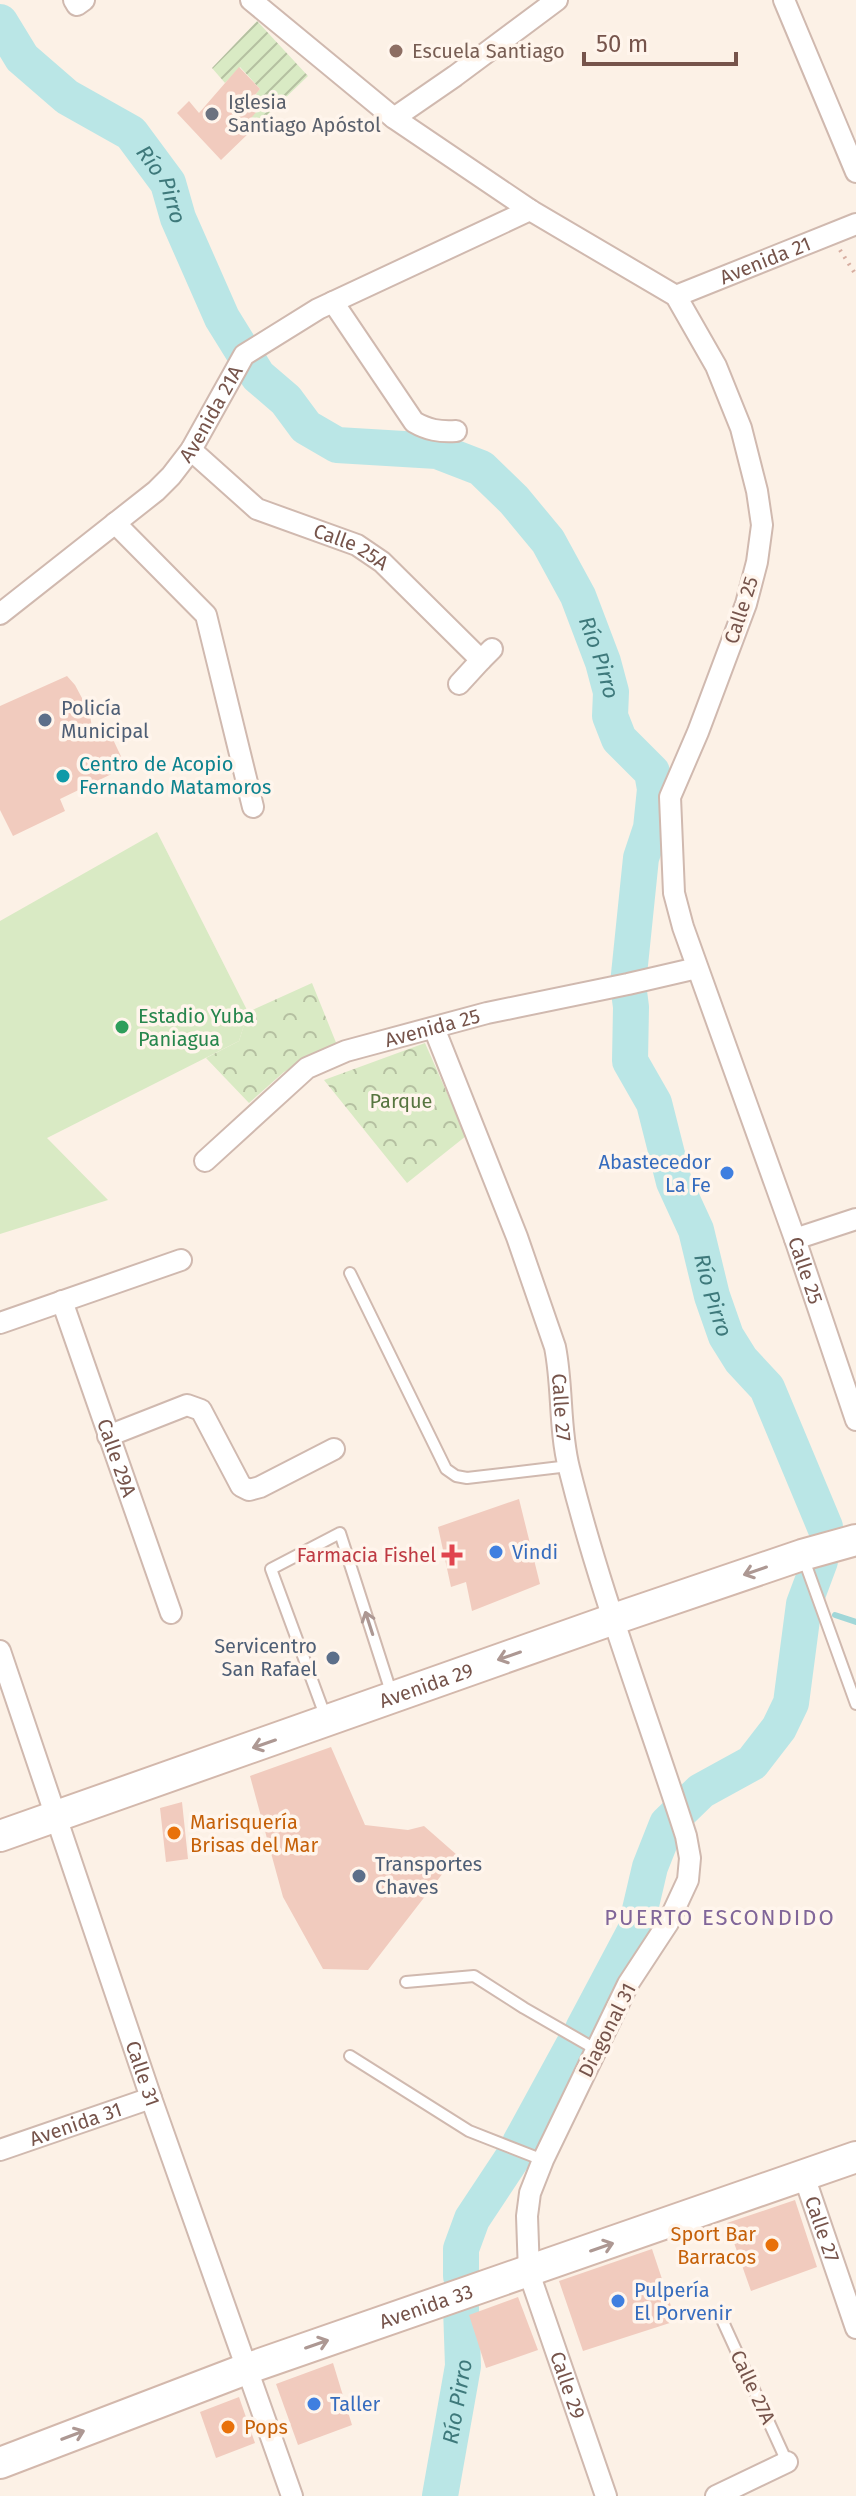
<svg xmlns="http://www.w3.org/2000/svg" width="856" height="2496" viewBox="0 0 856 2496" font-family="'Fira Sans',sans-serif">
<defs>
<pattern id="park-crowns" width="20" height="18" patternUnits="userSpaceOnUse" patternTransform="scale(2)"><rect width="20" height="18" fill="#d9eac4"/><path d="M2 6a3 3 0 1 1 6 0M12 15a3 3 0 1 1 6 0" fill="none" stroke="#b5c0a1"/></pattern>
<pattern id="garden-furrows" width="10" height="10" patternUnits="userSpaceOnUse" patternTransform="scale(2)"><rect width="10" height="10" fill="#d9eac4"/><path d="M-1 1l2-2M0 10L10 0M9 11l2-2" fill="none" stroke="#b5c0a1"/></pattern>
</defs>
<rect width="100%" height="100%" fill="#fcf1e6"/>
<!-- grass -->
<path fill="#d9eac4" d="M157 832 248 1012 239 1041 47 1138 108 1200 0 1234V921Z"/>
<!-- park -->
<path fill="url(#park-crowns)" d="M312 983 337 1045 284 1072 249 1103 206 1058 239 1041 248 1012Z
M425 1043 466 1136 407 1183 324 1080Z"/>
<!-- garden -->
<path fill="url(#garden-furrows)" d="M257 21 308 76 252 130 241 119 263 102 255 95 260 89 240 67 225 83 212 68Z"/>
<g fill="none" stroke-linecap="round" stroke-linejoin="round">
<!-- stream -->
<path stroke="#a1d7d8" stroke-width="6" d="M807 1589 815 1599
M835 1615 856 1622"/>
<!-- river -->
<g stroke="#bae6e6" stroke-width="36">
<path id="s1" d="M0 22 22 58 67 97 131 133 168 183 178 218 222 318 258 376 286 400 306 427 337 445 437 451 481 468 514 500 548 541 578 596 603 662 611 692 610 716 619 739 652 772 655 789 651 828 641 858 628 984 631 1007 630 1061 654 1103 674 1182 696 1230 712 1296 726 1336 741 1360 767 1388 825 1527"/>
<path d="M583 2029 635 1931 650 1867 667 1824 701 1791 752 1763 779 1728 791 1703 804 1604 820 1561"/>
<path d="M520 2143 573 2046"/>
<path d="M461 2276V2249L472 2219 513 2157"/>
<path id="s2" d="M440 2496 463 2366 461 2308"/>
</g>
</g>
<!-- building -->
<path fill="#f1cbbe" d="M239 67 260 89 255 95 264 103 246 124 252 130 221 160 177 113 189 101 199 113Z
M67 676 75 685 83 700 90 715 94 741 110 733 126 767 60 799 65 811 13 836 0 810V706Z
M519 1499 540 1584 472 1611 466 1582 451 1587 438 1527Z
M331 1747 365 1825 408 1830 424 1826 457 1855 368 1970 323 1969 283 1897 250 1776Z
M182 1802 188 1859 166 1862 160 1808Z
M795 2200 817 2267 751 2291 727 2223Z
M652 2249 676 2321 583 2351 559 2281Z
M518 2297 538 2350 486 2368 469 2315Z
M333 2363 352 2425 298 2445 276 2384Z
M239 2397 255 2443 216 2458 200 2412Z"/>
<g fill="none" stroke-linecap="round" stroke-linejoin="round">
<defs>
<path id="service" d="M350 1273 446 1469 456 1476 467 1478 569 1466
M803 1557 856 1704
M326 1718 271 1569 340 1533 392 1695
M406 1982 474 1976 524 2008 597 2050
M350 2056 469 2131 543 2160
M719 2313 787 2462"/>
<g id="minor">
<path d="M74 0 77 5 84 0"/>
<path id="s3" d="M251 0 394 118 530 210 676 296 716 366 741 428 757 491 762 525 757 562 746 604 698 732 670 797 674 893 683 927 795 1239 856 1420"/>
<path d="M784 0 856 172"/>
<path d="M394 118 455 76 557 0"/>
<path id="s4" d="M676 296 856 224"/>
<path d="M333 302 414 422C428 430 439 432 456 431"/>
<path id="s5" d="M191 450 257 509 357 545 382 562 481 660 492 649"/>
<path d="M115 523 206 615 253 807"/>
<path id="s6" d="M0 614 156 491 171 476 191 450 244 355 318 309 530 210"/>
<path d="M459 684 481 660"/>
<path id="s7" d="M434 1028 517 1237 555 1347C563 1387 559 1429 569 1468 600 1593 647 1714 686 1836L690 1858 688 1880 668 1923 628 1984 543 2160 530 2193 527 2216 529 2273 606 2496"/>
<path id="s8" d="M205 1161 307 1068 346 1051 487 1013 628 984 697 968"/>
<path d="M795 1239 856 1219"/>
<path id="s9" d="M62 1301 171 1613"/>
<path d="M0 1323 181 1260"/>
<path d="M108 1436 187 1405 201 1410 241 1486 249 1490 260 1487 334 1449"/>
<path id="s10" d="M0 1651 151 2098 292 2496"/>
<path id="s11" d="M0 2150 151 2098"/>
<path id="s12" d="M804 2176 856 2328"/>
<path d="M716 2496 787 2462"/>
</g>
<g id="secondary">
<path id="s13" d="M0 1836 614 1619 802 1555 856 1540"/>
<path id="s14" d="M0 2463 246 2369 856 2157"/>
</g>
</defs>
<!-- service casing -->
<use href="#service" stroke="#d0b9af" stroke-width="14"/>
<!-- minor casing -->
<use href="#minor" stroke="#d0b9af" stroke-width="24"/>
<!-- secondary casing -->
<use href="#secondary" stroke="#d3b8ac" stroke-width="34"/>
<!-- path -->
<path stroke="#d7aea1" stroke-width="4" stroke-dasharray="2 6" stroke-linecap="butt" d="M840 250 856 275"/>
<!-- service -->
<use href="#service" stroke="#fff" stroke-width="10"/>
<!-- minor -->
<use href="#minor" stroke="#fff" stroke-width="20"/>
<!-- secondary -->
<use href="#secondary" stroke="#fff" stroke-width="30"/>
</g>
<!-- one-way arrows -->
<defs><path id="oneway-shaft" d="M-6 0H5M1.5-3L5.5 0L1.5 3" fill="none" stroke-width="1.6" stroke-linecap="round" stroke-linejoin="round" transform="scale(2)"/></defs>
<g stroke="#ad9893">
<use href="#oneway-shaft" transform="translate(755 1571) rotate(161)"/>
<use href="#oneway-shaft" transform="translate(369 1623) rotate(-108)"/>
<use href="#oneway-shaft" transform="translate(509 1656) rotate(161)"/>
<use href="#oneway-shaft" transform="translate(264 1744) rotate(161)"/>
<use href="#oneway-shaft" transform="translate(602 2247) rotate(-19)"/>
<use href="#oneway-shaft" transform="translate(317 2344) rotate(-19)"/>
<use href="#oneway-shaft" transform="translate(73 2435) rotate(-21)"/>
</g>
<!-- markers -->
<circle fill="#8d6e63" stroke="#fff5ec" stroke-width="3" cx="396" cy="51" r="8"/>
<circle fill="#6b7280" stroke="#fff5ec" stroke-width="3" cx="212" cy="114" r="8"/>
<g fill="#5c6f8a" stroke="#fff5ec" stroke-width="3">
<circle cx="45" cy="720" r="8"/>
<circle cx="333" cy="1658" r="8"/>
<circle cx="359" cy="1876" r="8"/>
</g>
<circle fill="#0f9aa8" stroke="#fff5ec" stroke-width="3" cx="63" cy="776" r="8"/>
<circle fill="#2e9e5b" stroke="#fff5ec" stroke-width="3" cx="122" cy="1027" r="8"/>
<g fill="#3f7fe0" stroke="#fff5ec" stroke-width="3">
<circle cx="727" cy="1173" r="8"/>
<circle cx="496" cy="1552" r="8"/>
<circle cx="618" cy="2301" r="8"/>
<circle cx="314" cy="2404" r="8"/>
</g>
<path fill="#e0444e" stroke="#fff5ec" stroke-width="3" d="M448 1543h8v8h8v8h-8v8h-8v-8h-8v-8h8z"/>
<g fill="#e8710a" stroke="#fff5ec" stroke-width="3">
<circle cx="174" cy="1833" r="8"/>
<circle cx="772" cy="2245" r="8"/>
<circle cx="228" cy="2427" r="8"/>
</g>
<g text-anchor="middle" stroke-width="7" stroke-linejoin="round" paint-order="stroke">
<!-- education labels -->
<g font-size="20" fill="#785e54" stroke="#fff5ec" text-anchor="start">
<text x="412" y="58">Escuela Santiago</text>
</g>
<!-- worship labels -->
<g font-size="20" fill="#5b616d" stroke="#fff5ec" text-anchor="start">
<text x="228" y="109">Iglesia<tspan x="228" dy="23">Santiago Apóstol</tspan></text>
</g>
<!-- street labels -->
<g font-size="20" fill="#76544b" stroke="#fff5ec">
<text dy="7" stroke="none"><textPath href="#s4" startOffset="96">Avenida 21</textPath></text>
<text dy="7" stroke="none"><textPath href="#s6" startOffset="294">Avenida 21A</textPath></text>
<text dy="7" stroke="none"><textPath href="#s5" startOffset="190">Calle 25A</textPath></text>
<text transform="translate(741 610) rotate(-72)" y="7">Calle 25</text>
<text dy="7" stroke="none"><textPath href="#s8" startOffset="270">Avenida 25</textPath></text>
<text dy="7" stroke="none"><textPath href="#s3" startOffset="1550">Calle 25</textPath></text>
<text dy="7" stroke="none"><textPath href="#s7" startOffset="402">Calle 27</textPath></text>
<text dy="7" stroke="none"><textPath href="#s9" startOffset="166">Calle 29A</textPath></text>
<text dy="7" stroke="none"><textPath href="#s13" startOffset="452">Avenida 29</textPath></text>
<text transform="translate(607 2030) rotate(-63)" y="7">Diagonal 31</text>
<text dy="7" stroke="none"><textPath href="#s10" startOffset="446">Calle 31</textPath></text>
<text dy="7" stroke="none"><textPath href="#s11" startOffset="80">Avenida 31</textPath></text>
<text dy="7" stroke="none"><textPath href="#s12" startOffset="56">Calle 27</textPath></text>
<text dy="7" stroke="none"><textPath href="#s14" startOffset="454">Avenida 33</textPath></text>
<text dy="7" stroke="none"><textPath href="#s7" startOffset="1444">Calle 29</textPath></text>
<text transform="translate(753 2387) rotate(65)" y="7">Calle 27A</text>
</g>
<!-- service labels -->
<g font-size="20" fill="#4e5e75" stroke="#fff5ec" text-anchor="start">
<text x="61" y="715">Policía<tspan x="61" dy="23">Municipal</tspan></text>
<text x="317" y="1653" text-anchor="end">Servicentro<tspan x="317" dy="23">San Rafael</tspan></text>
<text x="375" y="1871">Transportes<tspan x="375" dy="23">Chaves</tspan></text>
</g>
<!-- culture labels -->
<g font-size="20" fill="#0d838f" stroke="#fff5ec" text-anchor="start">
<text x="79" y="771">Centro de Acopio<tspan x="79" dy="23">Fernando Matamoros</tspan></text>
</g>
<!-- leisure labels -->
<g font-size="20" fill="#27864d" stroke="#fff5ec" text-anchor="start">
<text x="138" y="1023">Estadio Yuba<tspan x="138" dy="23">Paniagua</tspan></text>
</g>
<!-- park labels -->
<g font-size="20" fill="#577540" stroke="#fff5ec">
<text x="401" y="1108">Parque</text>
</g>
<!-- shop labels -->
<g font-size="20" fill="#366cbe" stroke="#fff5ec" text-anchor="start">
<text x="711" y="1169" text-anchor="end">Abastecedor<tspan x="711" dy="23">La Fe</tspan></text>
<text x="512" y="1559">Vindi</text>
<text x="634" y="2297">Pulpería<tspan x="634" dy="23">El Porvenir</tspan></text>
<text x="330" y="2411">Taller</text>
</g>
<!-- health labels -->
<g font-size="20" fill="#be3a42" stroke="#fff5ec" text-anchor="end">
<text x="436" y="1562">Farmacia Fishel</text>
</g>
<!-- food labels -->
<g font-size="20" fill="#c56008" stroke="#fff5ec" text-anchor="start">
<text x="190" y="1829">Marisquería<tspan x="190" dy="23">Brisas del Mar</tspan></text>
<text x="756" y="2241" text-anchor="end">Sport Bar<tspan x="756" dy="23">Barracos</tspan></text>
<text x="244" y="2434">Pops</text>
</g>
<!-- water labels -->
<g font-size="22" font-style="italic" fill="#3e797b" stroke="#fff5ec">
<text dy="8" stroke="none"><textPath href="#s1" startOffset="236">Río Pirro</textPath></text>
<text dy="8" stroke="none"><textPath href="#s1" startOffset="932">Río Pirro</textPath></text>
<text dy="8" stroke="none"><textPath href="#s1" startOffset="1606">Río Pirro</textPath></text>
<text dy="8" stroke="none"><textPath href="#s2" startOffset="96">Río Pirro</textPath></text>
</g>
<!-- neighbourhood labels -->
<g font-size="22" letter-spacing="2" fill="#816699" stroke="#fff5ec">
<text x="720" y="1925">PUERTO ESCONDIDO</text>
</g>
</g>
<!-- scale -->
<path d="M584 52v12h152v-12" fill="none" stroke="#76544b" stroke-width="4"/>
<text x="596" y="52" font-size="24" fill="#76544b" stroke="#fff5ec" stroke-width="6" paint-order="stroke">50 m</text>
</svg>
